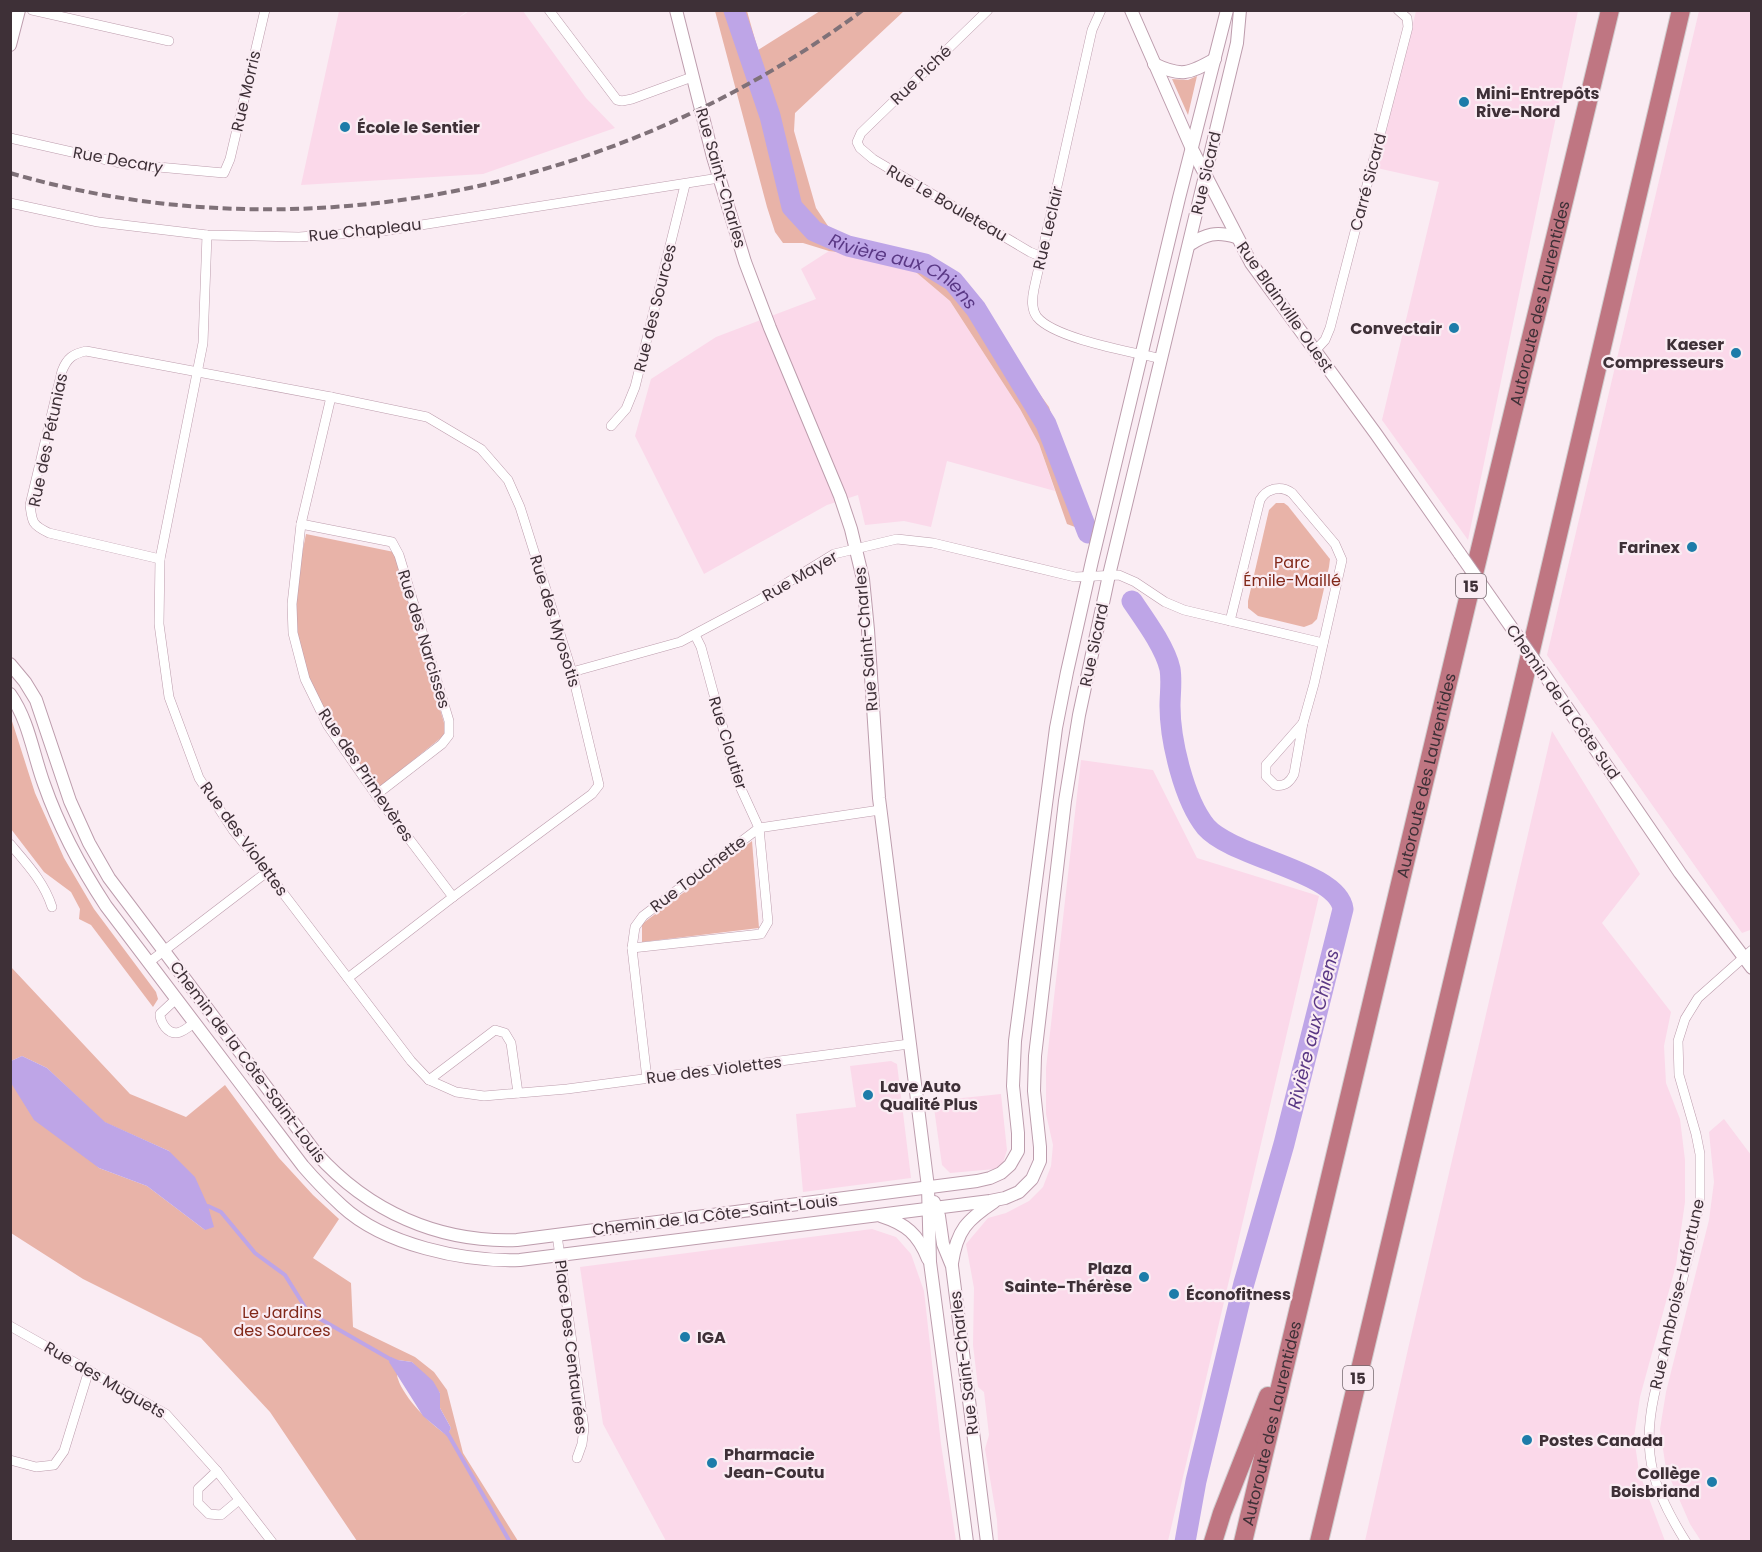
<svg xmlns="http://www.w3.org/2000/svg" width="1762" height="1552" viewBox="0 0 1762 1552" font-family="Poppins,sans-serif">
<rect width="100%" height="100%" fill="#faecf3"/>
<g fill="#fbd9ea">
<path d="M339 11H467L457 19 469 11H523L586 98 615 128 483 174 301 185Z"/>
<path d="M1416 11H1578L1468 540 1382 420 1439 182 1377 168Z"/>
<path d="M1699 11H1751V933L1750 930 1742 933 1547 655Z"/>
<path d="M829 251 893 260 911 268 950 301 1020 409 1039 444 1055 491 947 461 931 527 904 521 865 525 858 495 827 505 704 574 635 436 651 379 716 337 816 299 801 269Z"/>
<path d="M1552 731 1640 874 1602 923 1671 1012 1664 1046 1666 1083 1680 1119 1685 1160V1202L1676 1265 1640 1397 1634 1437 1639 1472 1665 1541H1365L1408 1349Z"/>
<path d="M1081 760 1153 770 1197 858 1319 896 1168 1541H998L997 1520 985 1449 989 1435 984 1392 978 1387 973 1345 974 1288 966 1244 988 1218 1006 1213 1029 1201 1043 1187 1051 1166 1053 1145 1046 1114V1068Z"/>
<path d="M891 1061 897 1064 911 1178 803 1192 796 1114 856 1107 850 1066Z"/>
<path d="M1001 1094 1007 1150 1003 1163 995 1169 950 1173 942 1165 933 1101Z"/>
<path d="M1724 1119 1751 1155V1541H1701L1690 1524 1666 1469 1660 1429 1666 1392 1709 1220 1714 1182 1709 1132Z"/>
<path d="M872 1229 896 1237 911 1254 924 1291 941 1444 956 1541H666L603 1424 580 1267Z"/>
</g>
<g fill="#e8b3a8" fill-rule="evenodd">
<path d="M715 11H747L758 50 820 11H904L795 113 794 131 816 208 830 229 851 240 910 253 947 271 969 286 984 303 1018 364 1049 407 1082 508 1083 519 1075 527 1067 524 1039 444 1020 409 950 301 911 268 893 260 829 251 803 243H783L775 232 767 207Z"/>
<path d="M1197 76 1188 115 1172 79 1188 80Z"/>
<path d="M1276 503H1284L1288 506 1330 559 1329 567 1317 619 1312 624 1304 627 1258 616 1248 608V601L1269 510Z"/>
<path d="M306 534 394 552 447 733 376 790 334 735 305 679 292 604Z"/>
<path d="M11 718 35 793 64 858 94 909 156 992 158 999 153 1007 91 925 79 919 80 909 71 892 44 872 11 829Z"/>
<path d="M752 841 759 928 642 942V924Z"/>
<path d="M11 967 130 1094 186 1117 225 1085 279 1158 313 1195 339 1219 313 1258 351 1283 353 1327 415 1357 434 1372 447 1390 463 1453 518 1541H357L270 1412 201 1338 83 1279 11 1233 10 1075 11 1083 99 1168 147 1186 205 1230 169 1151 104 1122 47 1068 22 1056 11 1061ZM398 1360 412 1362 440 1393V1408L451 1428 447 1435C431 1425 404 1398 398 1379 396 1374 398 1366 398 1360Z"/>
</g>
<g fill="#bea5e7">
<path d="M22 1056 47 1068 105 1122 169 1151 195 1177 208 1206 214 1227 205 1230 147 1186 99 1168 34 1120 11 1083V1061Z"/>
<path d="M391 1357 398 1360 412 1362 433 1381 440 1393V1408L451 1428 447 1436 423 1416 389 1362Z"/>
</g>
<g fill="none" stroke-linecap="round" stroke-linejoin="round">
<g stroke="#bea5e7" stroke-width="4">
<path d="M208 1206 221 1212 255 1253 285 1275 308 1312 390 1359"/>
<path d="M448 1434 510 1542"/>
</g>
<g stroke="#bea5e7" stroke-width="21">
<path id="s1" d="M734 10 770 116 792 207 814 231 848 246 925 264 953 281 976 309 1046 424 1088 533"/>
<path d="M1132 601C1145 620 1165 647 1170 669 1172 681 1170 694 1170 706 1170 740 1184 800 1206 827 1233 858 1338 871 1343 909L1284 1144 1244 1283 1196 1481 1185 1542"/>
</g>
<defs>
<g id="minor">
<path d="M32 10 169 41"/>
<path d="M549 10 617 100 622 101 632 99 692 77"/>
<path d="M988 10 861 133 857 142 860 148 873 159 1030 252 1042 257"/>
<path d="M1101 10 1092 30 1034 289C1032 299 1031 309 1037 317 1055 339 1133 352 1162 359"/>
<path d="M10 138 125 164 224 173 230 159 265 10"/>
<path d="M10 203 98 222 207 235 299 237 383 231 719 178"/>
<path d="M207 235 203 343 160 559 159 624 169 697 199 778 233 830 267 872 411 1061 429 1080 456 1092 484 1096 567 1089 909 1044"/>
<path d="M1314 352 1325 340 1330 328 1408 27 1407 18 1398 10"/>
<path d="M331 397 301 524 292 604 293 633 305 679 328 726 376 795 453 897"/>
<path d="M611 426 626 409 635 387 685 185"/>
<path d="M301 524 392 542 399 555 449 721V735L442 744 376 795"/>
<path d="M160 559 49 533C32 525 32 522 30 505L62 371C67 358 73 354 86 351L331 397 427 417 481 449 508 480 520 507 572 672 599 785 592 794 453 897 348 978"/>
<path d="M1230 621 1260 500C1267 488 1281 485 1292 493L1335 544 1342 560 1314 684 1303 723"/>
<path d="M572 672 680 642 759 600 834 554 897 539 933 543 1075 577 1119 575 1135 582 1165 602 1184 610 1323 643"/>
<path d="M1303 723 1294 774C1290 782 1285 787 1275 785L1266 776V765Z"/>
<path d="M10 844C27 864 44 882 52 907"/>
<path d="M632 948 761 934 768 922 759 828 737 780 701 647 695 635"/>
<path d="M148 963 267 872"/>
<path d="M176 999 160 1014C160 1019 162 1023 165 1027 175 1039 185 1030 194 1023"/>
<path d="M647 1079 632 948 635 927 643 916 759 828 880 810"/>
<path d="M429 1080 495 1030 505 1033 511 1043 518 1093"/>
<path d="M557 1235 584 1428 582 1444 577 1458"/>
<path d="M10 1326 166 1414 217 1471 272 1542"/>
<path d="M10 1460 36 1467 54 1465 64 1451 89 1370"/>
<path d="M217 1471 198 1489V1503L209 1514 221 1515 239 1500"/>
<path d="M1686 1542C1654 1491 1641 1456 1654 1396L1690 1249 1700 1201V1154L1696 1134 1679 1075 1678 1041 1685 1019 1698 998 1752 950"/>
</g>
<g id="tertiary">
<path d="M676 10 713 157 745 262 770 328 840 496 851 529 863 579 868 630 879 798 928 1187 930 1262 967 1542"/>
<path d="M1131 10 1192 149 1251 263 1376 434 1460 554"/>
<path d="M10 45 19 10"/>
<path d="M1154 64C1181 77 1189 74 1215 59"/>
<path d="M1189 245C1206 234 1216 231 1236 237"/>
<path d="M10 664 25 682 36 700 70 801 89 843 109 878 316 1153C368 1211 438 1243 517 1240L977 1181 990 1178 1001 1173 1010 1165 1018 1151V1133L1013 1086 1015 1041 1056 728 1067 672 1092 561 1179 198 1227 10"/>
<path d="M1544 674 1680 873 1752 968"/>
<path d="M10 694C29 721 33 754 44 784 59 827 81 868 106 906L303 1166C315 1180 329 1194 342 1206 384 1245 464 1262 520 1260L990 1201 1005 1198 1019 1192 1032 1179 1040 1161V1147L1034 1091 1035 1056 1065 801 1079 715 1109 575 1237 43 1240 10"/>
<path d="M934 1202 939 1216 943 1244 952 1266 987 1542"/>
<path d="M881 1216C906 1224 918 1234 928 1259"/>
<path d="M952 1263C957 1230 967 1220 994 1202"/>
</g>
<g id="motorway">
<path d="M1213 1542 1222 1513 1268 1396"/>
<path id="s2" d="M1243 1542 1466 607 1610 10"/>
<path d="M1319 1542 1516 714 1681 10"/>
</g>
</defs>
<use href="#minor" stroke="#bd9dad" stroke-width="10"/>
<use href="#tertiary" stroke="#bd9dad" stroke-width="14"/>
<use href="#motorway" stroke="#d1cdcf" stroke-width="20"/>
<use href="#minor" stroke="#fff" stroke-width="9"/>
<use href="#tertiary" stroke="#fff" stroke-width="12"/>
<use href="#motorway" stroke="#bf7682" stroke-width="18"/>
<path stroke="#7f7178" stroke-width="4" stroke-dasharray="9 4.5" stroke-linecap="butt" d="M10 173C301 258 622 190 863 10"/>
<defs>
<path id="tertiary-bridge" d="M1460 554 1544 674"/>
</defs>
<use href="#tertiary-bridge" stroke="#bd9dad" stroke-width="14" stroke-linecap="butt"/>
<use href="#tertiary-bridge" stroke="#fff" stroke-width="12"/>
</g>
<g fill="#1d7ca9" stroke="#faecf3" stroke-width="2">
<circle cx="1464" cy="102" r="6"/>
<circle cx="345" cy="127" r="6"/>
<circle cx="1454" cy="328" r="6"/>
<circle cx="1736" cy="353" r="6"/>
<circle cx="1692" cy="547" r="6"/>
<circle cx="868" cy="1095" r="6"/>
<circle cx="1144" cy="1277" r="6"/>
<circle cx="1174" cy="1294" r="6"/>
<circle cx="685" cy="1337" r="6"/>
<circle cx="1527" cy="1440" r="6"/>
<circle cx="712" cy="1463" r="6"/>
<circle cx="1712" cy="1482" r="6"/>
</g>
<g text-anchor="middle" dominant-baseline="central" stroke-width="4.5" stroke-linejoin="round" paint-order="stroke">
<g fill="#faecf3" stroke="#76686f" stroke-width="1.5">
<rect x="1456" y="574" width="30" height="24" rx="4.5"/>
<rect x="1343" y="1366" width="30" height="24" rx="4.5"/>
</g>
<g font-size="15" font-weight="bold" fill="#3e3037">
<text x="1471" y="586">15</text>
<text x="1358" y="1378">15</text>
</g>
<g font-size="16" fill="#3e3037" stroke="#faecf3">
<text transform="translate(921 75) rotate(-44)">Rue Piché</text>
<text transform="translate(246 91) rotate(-77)">Rue Morris</text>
<text transform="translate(118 160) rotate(10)">Rue Decary</text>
<text transform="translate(1206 173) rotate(-77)">Rue Sicard</text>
<text transform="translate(721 178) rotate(74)">Rue Saint-Charles</text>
<text transform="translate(1368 182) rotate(-75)">Carré Sicard</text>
<text transform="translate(947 203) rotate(30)">Rue Le Bouleteau</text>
<text transform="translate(1048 228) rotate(-77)">Rue Leclair</text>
<text transform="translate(365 230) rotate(-6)">Rue Chapleau</text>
<text stroke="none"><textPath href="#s2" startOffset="1274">Autoroute des Laurentides</textPath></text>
<text transform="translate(1285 307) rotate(55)">Rue Blainville Ouest</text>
<text transform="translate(655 308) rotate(-76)">Rue des Sources</text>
<text transform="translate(48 440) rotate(-78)">Rue des Pétunias</text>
<text transform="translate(800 576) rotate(-30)">Rue Mayer</text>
<text transform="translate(555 621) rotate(73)">Rue des Myosotis</text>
<text transform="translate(424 639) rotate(73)">Rue des Narcisses</text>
<text transform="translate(866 639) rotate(-95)">Rue Saint-Charles</text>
<text transform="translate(1094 645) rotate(-78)">Rue Sicard</text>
<text transform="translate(1563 702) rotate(55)">Chemin de la Côte Sud</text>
<text transform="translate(728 743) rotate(73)">Rue Cloutier</text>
<text transform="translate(366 775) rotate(56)">Rue des Primevères</text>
<text stroke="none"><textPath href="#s2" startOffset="788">Autoroute des Laurentides</textPath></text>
<text transform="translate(244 839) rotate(54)">Rue des Violettes</text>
<text transform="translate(698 874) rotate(-37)">Rue Touchette</text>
<text transform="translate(248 1062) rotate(53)">Chemin de la Côte-Saint-Louis</text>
<text transform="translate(714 1070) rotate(-7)">Rue des Violettes</text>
<text transform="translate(715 1215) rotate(-7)">Chemin de la Côte-Saint-Louis</text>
<text transform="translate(1677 1294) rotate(-77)">Rue Ambroise-Lafortune</text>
<text transform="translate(571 1347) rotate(83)">Place Des Centaurées</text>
<text transform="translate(964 1363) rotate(-97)">Rue Saint-Charles</text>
<text transform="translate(105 1380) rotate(30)">Rue des Muguets</text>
<text stroke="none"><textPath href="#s2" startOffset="122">Autoroute des Laurentides</textPath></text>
</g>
<g font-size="16" font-weight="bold" fill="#3e3037" stroke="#faecf3" text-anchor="start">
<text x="1476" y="93">Mini-Entrepôts<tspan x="1476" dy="18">Rive-Nord</tspan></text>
<text x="357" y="127">École le Sentier</text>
<text x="1442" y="328" text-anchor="end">Convectair</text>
<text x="1724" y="344" text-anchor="end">Kaeser<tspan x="1724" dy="18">Compresseurs</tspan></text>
<text x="1680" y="547" text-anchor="end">Farinex</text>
<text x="880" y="1086">Lave Auto<tspan x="880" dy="18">Qualité Plus</tspan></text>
<text x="1132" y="1268" text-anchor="end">Plaza<tspan x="1132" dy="18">Sainte-Thérèse</tspan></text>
<text x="1186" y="1294">Éconofitness</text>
<text x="697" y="1337">IGA</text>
<text x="1539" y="1440">Postes Canada</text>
<text x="724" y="1454">Pharmacie<tspan x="724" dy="18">Jean-Coutu</tspan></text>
<text x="1700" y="1473" text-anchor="end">Collège<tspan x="1700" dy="18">Boisbriand</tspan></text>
</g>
<g font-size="16" fill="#812819" stroke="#faecf3">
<text x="1292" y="562">Parc<tspan x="1292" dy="18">Émile-Maillé</tspan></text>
<text x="282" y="1312">Le Jardins<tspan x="282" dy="18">des Sources</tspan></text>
</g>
<g font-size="18" font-style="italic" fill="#5a3885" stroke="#faecf3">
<text stroke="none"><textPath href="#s1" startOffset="338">Rivière aux Chiens</textPath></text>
<text transform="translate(1313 1029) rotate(-76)">Rivière aux Chiens</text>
</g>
</g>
<rect width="1762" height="1552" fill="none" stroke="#3e3037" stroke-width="24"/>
</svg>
